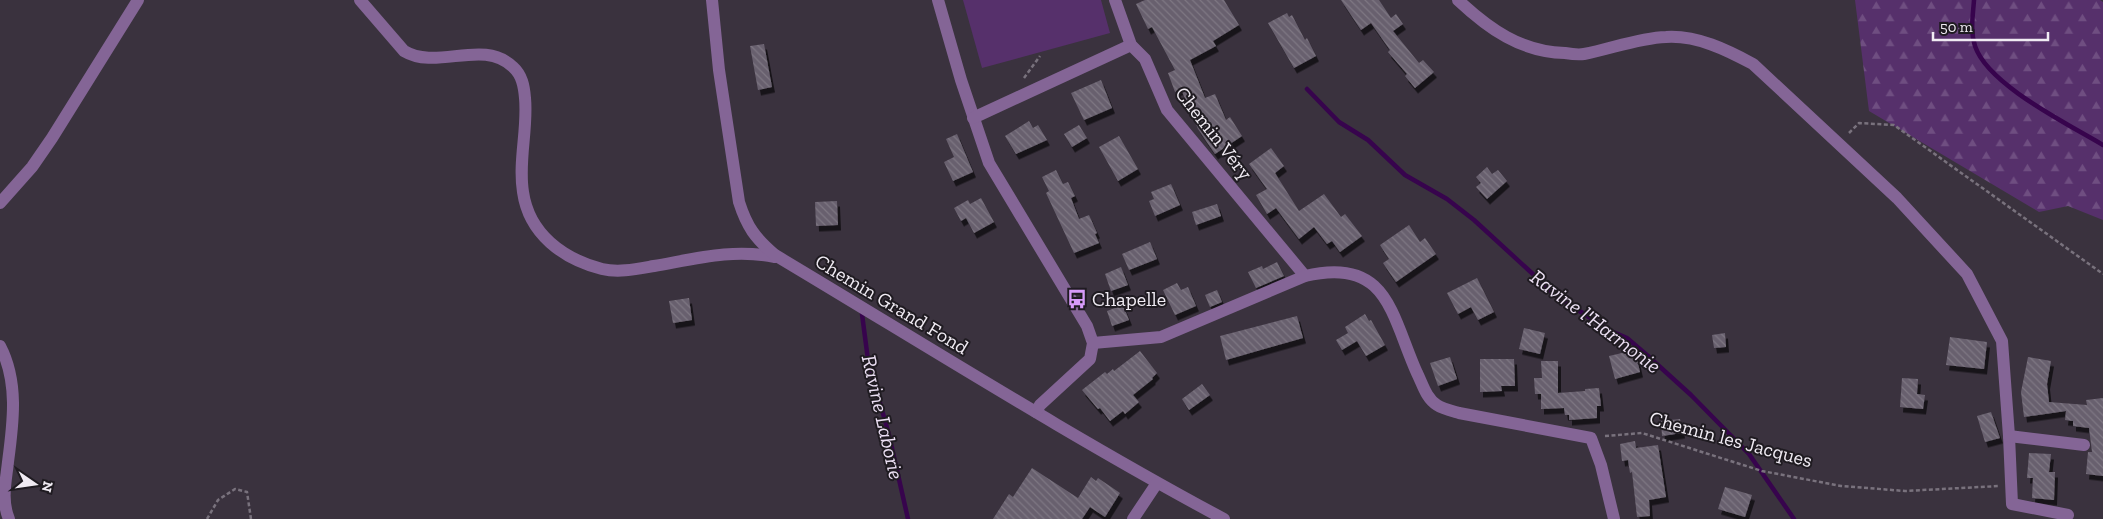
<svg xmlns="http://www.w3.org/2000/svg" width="2103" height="519" viewBox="0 0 2103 519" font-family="'Zilla Slab',serif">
<defs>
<pattern id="forest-firs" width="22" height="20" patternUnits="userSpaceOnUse" patternTransform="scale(1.25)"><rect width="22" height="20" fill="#56306b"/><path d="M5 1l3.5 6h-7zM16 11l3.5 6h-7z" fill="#6f4e81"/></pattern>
<pattern id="building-back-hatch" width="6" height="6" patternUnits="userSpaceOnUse" patternTransform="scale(1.25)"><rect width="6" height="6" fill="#68606e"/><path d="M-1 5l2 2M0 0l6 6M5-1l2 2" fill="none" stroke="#7e7783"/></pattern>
<filter id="shadow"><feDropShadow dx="3" dy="5.5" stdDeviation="0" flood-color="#0009"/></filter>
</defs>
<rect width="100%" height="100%" fill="#3a323e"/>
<path fill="#56306b" d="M963 0H1101L1110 33 982 68Z"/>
<path fill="url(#forest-firs)" d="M1855 0H2100L2103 2V220L2068 206 2039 212 1869 111Z"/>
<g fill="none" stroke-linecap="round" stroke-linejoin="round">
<g stroke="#37044d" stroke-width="4.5">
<path d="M1974 0C1973 15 1970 31 1975 46 1988 85 2068 124 2103 145"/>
<path d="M1307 89 1339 122 1368 140 1405 175 1447 199 1474 220 1559 298 1611 331 1627 338 1648 356 1691 395 1749 454 1794 519"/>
<path d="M862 314 868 360 889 435 908 519"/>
</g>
</g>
<g fill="url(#building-back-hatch)" filter="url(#shadow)">
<path d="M1145 0H1224L1239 25 1213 41 1216 46 1190 60 1205 98 1215 94 1226 120 1230 117 1242 136 1215 154 1198 129 1181 89 1175 92 1168 73 1175 70 1152 27 1148 29 1136 4Z"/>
<path d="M1341 0H1379L1391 18 1396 14 1403 24 1393 31 1419 63 1423 60 1434 72 1415 88 1405 76 1407 74 1388 52 1390 50 1371 23 1361 30Z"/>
<path d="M1287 13 1289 17 1292 15 1305 40 1307 38 1316 56 1294 68 1268 23Z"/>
<path d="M764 44 772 87 758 90 750 46Z"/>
<path d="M1101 80 1112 108 1084 120 1071 93Z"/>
<path d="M1029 121 1033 128 1038 125 1047 140 1016 154 1005 136Z"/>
<path d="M1079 125 1087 138 1072 147 1064 134Z"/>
<path d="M957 134 973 172 953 181 944 162 954 157 946 139Z"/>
<path d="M1119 136 1138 169 1118 181 1099 147Z"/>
<path d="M1271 148 1284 166 1275 173 1299 211 1324 194 1341 217 1345 214 1362 236 1340 252 1332 241 1327 244 1314 227 1299 239 1276 208 1267 214 1256 195 1267 189 1249 164Z"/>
<path d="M1487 167 1492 174 1498 170 1507 181 1487 199 1476 187 1481 183 1476 177Z"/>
<path d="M1056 170 1063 184 1068 182 1075 196 1071 198 1079 219 1089 215 1097 233 1095 234 1099 243 1074 253 1046 193 1049 191 1042 177Z"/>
<path d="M1171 184 1180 205 1155 216 1149 201 1154 199 1151 192Z"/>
<path d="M981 198 994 222 974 233 966 218 961 221 954 208 968 200 970 204Z"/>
<path d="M837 201 838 225 816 226 815 202Z"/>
<path d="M1217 204 1221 216 1196 225 1192 212Z"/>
<path d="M1409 225 1420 242 1425 238 1436 254 1396 282 1383 263 1389 259 1380 245Z"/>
<path d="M1150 242 1157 259 1129 270 1122 254Z"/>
<path d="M1277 262 1284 276 1256 288 1248 272 1262 266 1263 269Z"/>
<path d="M1121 267 1128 285 1111 291 1105 274Z"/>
<path d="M1477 278 1494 312 1478 320 1471 307 1458 314 1447 293Z"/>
<path d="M1177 283 1181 290 1188 287 1196 306 1175 315 1163 290Z"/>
<path d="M1217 290 1222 302 1210 307 1205 295Z"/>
<path d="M689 298 692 320 673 323 669 301Z"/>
<path d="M1123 305 1129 320 1112 326 1107 311Z"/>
<path d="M1365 314 1369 321 1371 320 1385 345 1366 356 1357 341 1342 350 1336 340 1348 333 1345 327Z"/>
<path d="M1297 316 1303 338 1226 360 1220 336Z"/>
<path d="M1524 328 1545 333 1540 354 1519 349Z"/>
<path d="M1725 333 1726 347 1714 348 1712 335Z"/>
<path d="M1950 337 1987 342 1984 369 1946 365Z"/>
<path d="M1635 350 1640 372 1615 379 1609 356Z"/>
<path d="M1140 351 1157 373 1152 378 1153 379 1133 395 1139 402 1125 414 1123 411 1110 421 1100 408 1098 409 1082 390 1105 372 1107 374 1113 369 1114 371Z"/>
<path d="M1450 357 1457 379 1438 386 1430 363Z"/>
<path d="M2028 357 2051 361 2047 384 2049 402 2087 405 2086 400 2103 398V476L2086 474 2088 452H2092L2089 428 2073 426V421L2065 420 2066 411 2024 417 2021 392Z"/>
<path d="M1480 359H1514L1515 386H1501L1502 391 1480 392Z"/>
<path d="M1541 361H1558V393L1585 391V389L1599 388 1601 406H1597V418L1569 420V415H1565L1564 408 1541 409V394H1535L1534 378H1542Z"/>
<path d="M1902 378 1918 379 1917 394 1925 395 1923 409 1900 407Z"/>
<path d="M1202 384 1210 395 1189 410 1182 399Z"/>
<path d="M1991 412 2000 438 1985 442 1977 416Z"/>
<path d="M1680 419 1682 433 1662 436 1661 421Z"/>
<path d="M1635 441 1636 448 1658 445 1666 497 1649 500 1650 516 1637 517 1632 472 1630 473 1628 460 1622 461 1620 444Z"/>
<path d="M2029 453 2051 454 2049 472H2055L2054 500 2032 498 2033 478H2027Z"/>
<path d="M1032 468 1078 498 1091 477 1096 481 1098 478 1120 493 1105 517 1090 507 1082 519H993L1009 494 1013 497Z"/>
<path d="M1725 487 1752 495 1745 517 1718 509Z"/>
</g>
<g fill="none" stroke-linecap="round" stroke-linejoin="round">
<g stroke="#79727d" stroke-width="2.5" stroke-dasharray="4 2.5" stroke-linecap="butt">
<path d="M1024 78 1040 56"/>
<path d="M1849 133 1859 123 1894 125 2103 274"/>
<path d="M1605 436 1642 433 1762 471 1841 486 1905 491 1999 486"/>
<path d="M207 519 218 500 235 489 247 492 251 519"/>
</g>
<g stroke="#846596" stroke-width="12">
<path d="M360 0 404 51C437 71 483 38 513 67 522 75 524 86 525 98 528 129 518 161 523 192 529 234 563 259 602 269 619 273 637 269 654 266 694 259 734 248 774 257L775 255"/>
<path d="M712 0 719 70 739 202C747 227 755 238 775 255 924 344 1071 437 1224 519"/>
<path d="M938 0 961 80 989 163 1087 326 1093 343 1090 359 1040 405 1036 412"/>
<path d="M1115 0 1131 45 1145 59 1167 110 1305 276"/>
<path d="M1458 0C1489 29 1521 52 1565 53 1571 54 1578 55 1584 54 1611 49 1638 38 1666 37 1697 35 1727 50 1753 64L1897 198 1967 274 2002 341 2009 436 2012 504 2068 515"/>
<path d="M973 118 1131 45"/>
<path d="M0 203 32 167 52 138 138 0"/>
<path d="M1093 343 1161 337 1305 276C1388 256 1391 315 1417 373 1423 385 1426 398 1437 405 1443 409 1452 411 1459 413L1591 438 1601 465 1614 519"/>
<path d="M0 346C19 382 13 424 8 462 6 481 1 500 9 519"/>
<path d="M2009 436 2084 445"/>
<path d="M1133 519 1157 483"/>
</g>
</g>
<defs>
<symbol id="bus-bare" viewBox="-9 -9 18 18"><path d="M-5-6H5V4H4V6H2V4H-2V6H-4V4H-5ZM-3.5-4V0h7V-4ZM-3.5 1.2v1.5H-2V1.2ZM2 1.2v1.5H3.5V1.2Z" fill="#d79bf9" stroke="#1f1b21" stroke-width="2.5" paint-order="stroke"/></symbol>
</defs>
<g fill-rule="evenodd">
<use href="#bus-bare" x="1063" y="285" width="28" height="28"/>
</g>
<g text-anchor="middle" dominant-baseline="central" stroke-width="4" stroke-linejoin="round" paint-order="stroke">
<g font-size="20" fill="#f0ebf3" stroke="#1f1b21">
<text transform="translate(1214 133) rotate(52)">Chemin Véry</text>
<text transform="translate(892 304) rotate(31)">Chemin Grand Fond</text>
<text transform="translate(1731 439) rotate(15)">Chemin les Jacques</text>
</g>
<g font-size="20" fill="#f0ebf3" stroke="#1f1b21" text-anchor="start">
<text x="1092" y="299">Chapelle</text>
</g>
<g font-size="21" font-style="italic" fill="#ebdff3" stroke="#1f1b21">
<text transform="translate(1596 321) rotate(37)">Ravine l'Harmonie</text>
<text transform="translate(883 417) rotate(77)">Ravine Laborie</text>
</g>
</g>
<g transform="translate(35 484) rotate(103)" stroke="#1f1b21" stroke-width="4" paint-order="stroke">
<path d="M0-4L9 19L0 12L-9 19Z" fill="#f0ebf3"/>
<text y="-8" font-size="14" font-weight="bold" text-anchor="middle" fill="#f0ebf3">N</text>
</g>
<path d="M1933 32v8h115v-8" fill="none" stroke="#f0ebf3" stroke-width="2.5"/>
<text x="1940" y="32" font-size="15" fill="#f0ebf3" stroke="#1f1b21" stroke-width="4" paint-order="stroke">50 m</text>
</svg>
